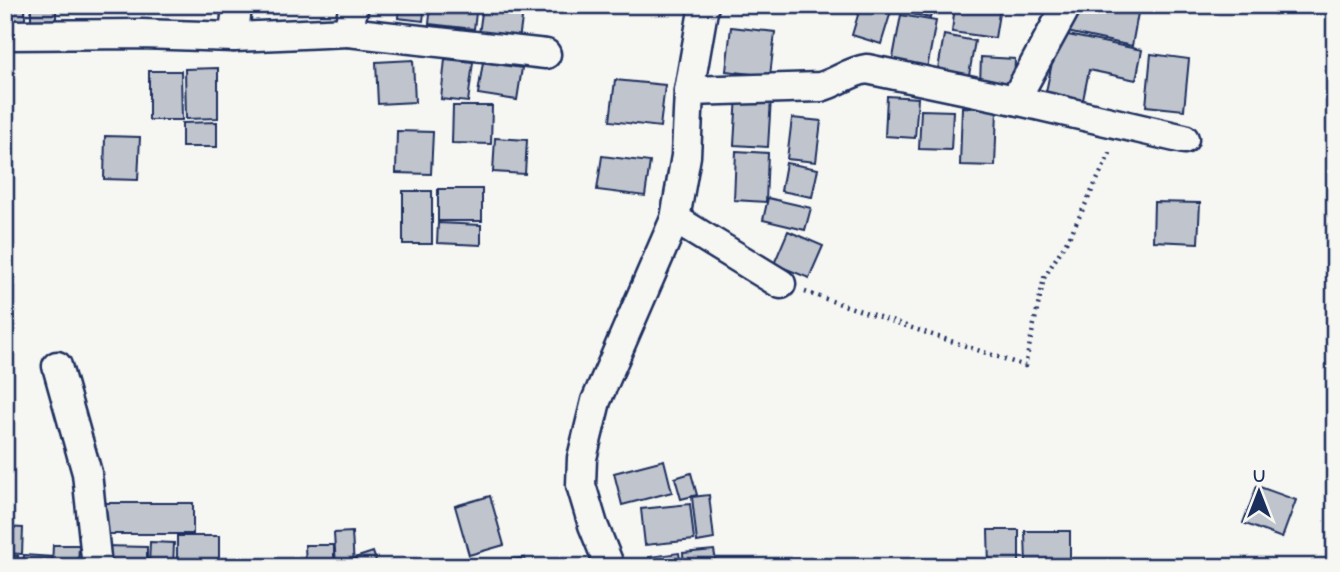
<svg xmlns="http://www.w3.org/2000/svg" width="1340" height="572" viewBox="0 0 1340 572" font-family="'Comic Neue',sans-serif">
<rect width="100%" height="100%" fill="#f6f6f2"/>
<filter id="ink" filterUnits="userSpaceOnUse"><feTurbulence type="fractalNoise" baseFrequency=".0143" numOctaves="2"/><feDisplacementMap in="SourceGraphic" scale="14" xChannelSelector="R" yChannelSelector="G"/><feConvolveMatrix kernelMatrix="1 2 1 2 8 2 1 2 1" color-interpolation-filters="sRGB"/></filter>
<g filter="url(#ink)">
<g fill="#c0c4cd" stroke="#1b2f5e" stroke-width="2">
<rect x="5" y="5" width="20" height="16"/>
<path d="M31 5H56V21L31 20Z"/>
<path d="M399 5H425L423 21 398 18Z"/>
<path d="M431 5H477L474 29 429 24Z"/>
<path d="M483 5H524L519 40 479 34Z"/>
<path d="M861 5H893L881 44 852 35Z"/>
<path d="M896 5H934L930 18 895 10Z"/>
<path d="M955 5 1000 7 995 38 952 32Z"/>
<path d="M1072 5H1098L1138 13 1132 46 1067 32Z"/>
<path d="M1246 5H1278L1275 14Z"/>
<path d="M901 15 936 21 927 69 892 63Z"/>
<path d="M731 27 775 32 770 76 726 71Z"/>
<path d="M1058 33 1142 50 1136 80 1089 70 1083 100 1046 92Z"/>
<path d="M944 35 975 41 969 75 938 69Z"/>
<path d="M1151 54 1189 59 1184 110 1146 106Z"/>
<path d="M981 57 1015 59 1014 86 980 84Z"/>
<path d="M445 59 473 62 468 102 441 99Z"/>
<path d="M413 60 415 102 378 104 376 62Z"/>
<path d="M483 62 522 68 517 100 478 94Z"/>
<path d="M218 68V118L186 119 185 69Z"/>
<path d="M149 71H181L182 120H149Z"/>
<path d="M615 80 665 85 660 127 610 121Z"/>
<path d="M737 95 771 98 768 147 734 145Z"/>
<path d="M887 96 918 98 915 138 885 136Z"/>
<path d="M453 106H492L491 144 452 143Z"/>
<path d="M962 107 997 109 995 166 960 165Z"/>
<path d="M921 110 953 111 951 150 919 149Z"/>
<path d="M792 118 821 121 816 162 787 159Z"/>
<path d="M217 122V147H182V123Z"/>
<path d="M397 131 433 132 431 174 396 173Z"/>
<path d="M105 136 140 137 138 180 104 179Z"/>
<path d="M495 138 527 140 525 174 493 172Z"/>
<path d="M736 151 768 153 766 202 734 200Z"/>
<path d="M602 156 650 162 645 196 597 190Z"/>
<path d="M786 163 818 169 812 197 781 191Z"/>
<rect x="438" y="189" width="44" height="32"/>
<rect x="403" y="191" width="29" height="53"/>
<path d="M768 198 811 208 805 230 763 220Z"/>
<path d="M1154 202 1200 203 1198 243 1153 241Z"/>
<path d="M438 223 481 225V245L437 243Z"/>
<path d="M788 231 823 246 809 278 774 264Z"/>
<path d="M664 460 672 492 622 505 614 473Z"/>
<path d="M691 473 697 495 681 499 675 478Z"/>
<path d="M1257 486 1296 500 1282 538 1243 523Z"/>
<path d="M709 495 714 539 697 542 692 497Z"/>
<path d="M490 496 504 545 469 555 455 506Z"/>
<path d="M103 503H193V534H102Z"/>
<path d="M690 504 694 540 645 545 641 509Z"/>
<path d="M5 527 23 528 22 554 5 553Z"/>
<path d="M988 530H1019V567H989Z"/>
<path d="M1025 531H1070V567H1026Z"/>
<path d="M352 532 354 567H336L334 533Z"/>
<rect x="177" y="536" width="42" height="31"/>
<path d="M150 542 174 543 173 567H149Z"/>
<path d="M53 545H79L78 567H52Z"/>
<path d="M305 545H334V567H306Z"/>
<path d="M104 546 147 547V567H104Z"/>
<path d="M714 550 717 567H684L683 553Z"/>
<path d="M373 552 378 567H358L355 558Z"/>
<path d="M679 553 681 567H650L649 557Z"/>
<path d="M5 555 18 556 17 567H5Z"/>
<path d="M24 555 52 557 51 567H23Z"/>
<path d="M525 558 526 567H480V564Z"/>
<rect x="223" y="565" width="30" height="2"/>
</g>
<g fill="none" stroke-linecap="round" stroke-linejoin="round">
<defs>
<g id="minor">
<path d="M348 32 546 54"/>
<path d="M5 35 141 34 234 37 348 32 354 5"/>
<path d="M234 37 237 5"/>
<path d="M689 91 820 87C837 83 850 71 867 69L1015 100 1184 139"/>
<path d="M1015 100 1067 5"/>
<path d="M675 219 781 284"/>
<path d="M57 366 87 473 97 567"/>
<path d="M610 567 593 525 581 485 582 458 596 401 675 219 686 156 689 91 704 5"/>
</g>
</defs>
<use href="#minor" stroke="#1b2f5e" stroke-width="33"/>
<path stroke="#1b2f5e" stroke-width="4.5" stroke-dasharray="2 5" stroke-linecap="butt" d="M805 292 1025 366 1044 278 1071 234 1112 149"/>
<use href="#minor" stroke="#f6f6f2" stroke-width="28"/>
</g>
</g>
<rect width="1340" height="572" fill="none" stroke="#f6f6f2" stroke-width="28"/>
<rect x="14" y="14" width="1312" height="544" fill="none" stroke="#1b2f5e" stroke-width="2.5" filter="url(#ink)"/>
<g transform="translate(1259 492)" stroke="#f6f6f2" stroke-width="5" paint-order="stroke">
<path d="M0-5L12 26L0 18L-12 26Z" fill="#1b2f5e"/>
<text y="-10" font-size="19" font-weight="bold" text-anchor="middle" fill="#1b2f5e">U</text>
</g>
</svg>
